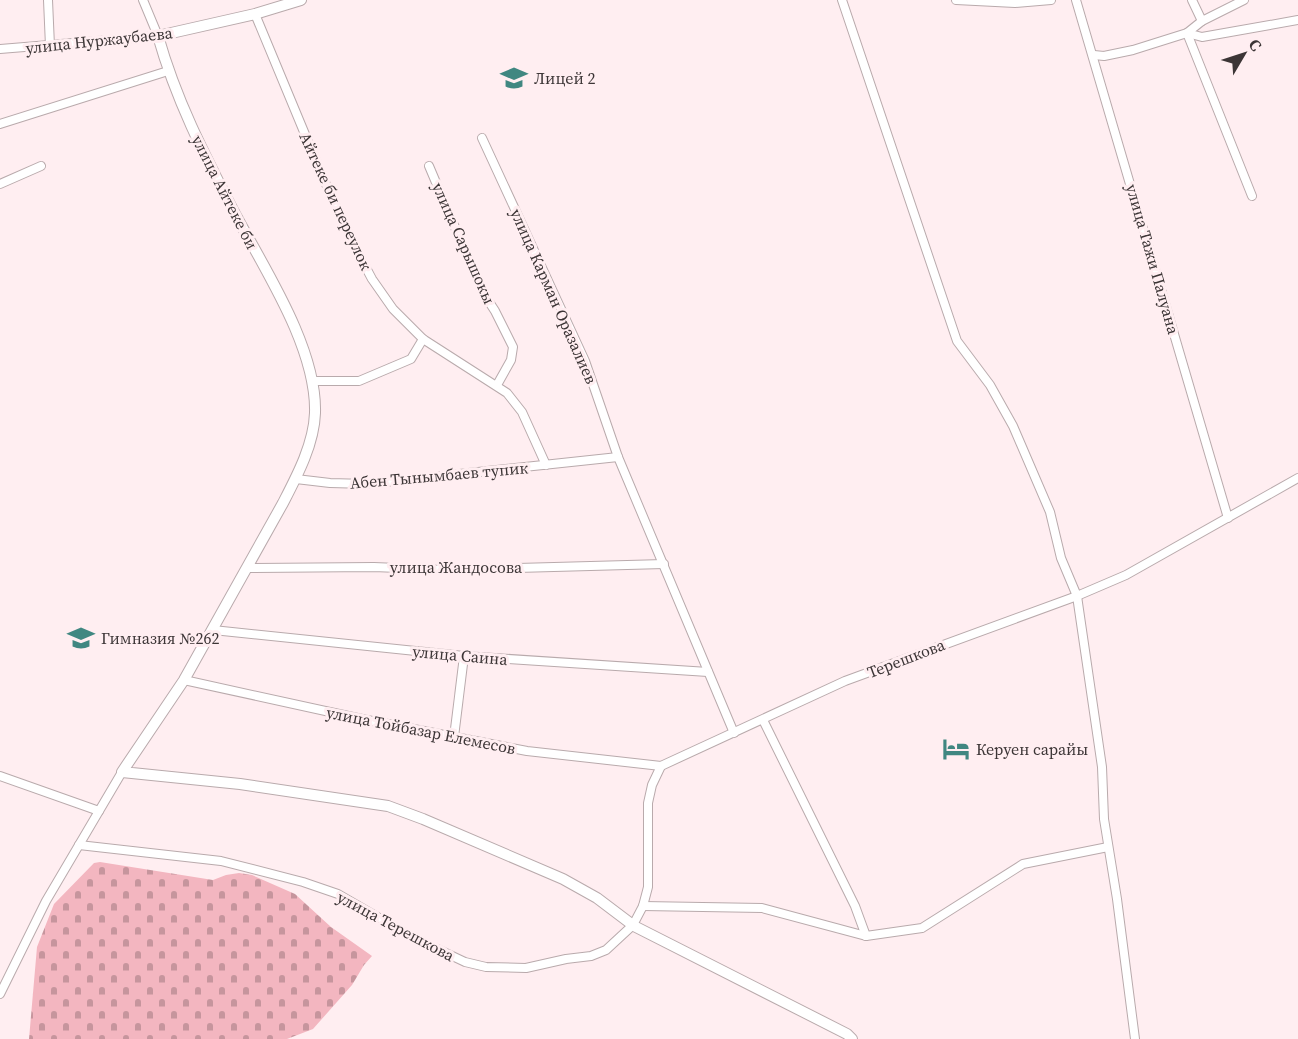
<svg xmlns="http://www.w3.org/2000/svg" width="1298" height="1039" viewBox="0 0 1298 1039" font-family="'Source Serif 4',serif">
<defs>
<pattern id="cemetery-stones" width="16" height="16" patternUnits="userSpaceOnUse" patternTransform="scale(1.5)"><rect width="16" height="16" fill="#f3b6c0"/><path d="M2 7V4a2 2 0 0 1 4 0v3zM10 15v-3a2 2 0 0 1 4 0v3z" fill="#c6959d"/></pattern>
</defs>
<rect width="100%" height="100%" fill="#ffeef1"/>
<path fill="url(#cemetery-stones)" d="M100 862 213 880 226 875 239 873 252 875 295 894 331 927 372 956 364 965 352 985 313 1029 287 1039H29L37 947 54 904 94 863Z"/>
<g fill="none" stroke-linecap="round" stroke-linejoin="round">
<defs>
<g id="street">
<path d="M48 0 50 46"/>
<path d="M842 0 957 341 990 385 1013 426 1050 512 1061 558 1077 596 1102 767 1104 819 1117 899 1135 1039"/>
<path d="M956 0 1015 3 1051 0"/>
<path d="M1076 0 1228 518"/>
<path d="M1192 0 1202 21 1187 33 1252 196"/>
<path d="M255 14 324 180 355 247 372 279 393 309 423 339 507 393 522 412 546 465"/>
<path d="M1202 21 1244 0"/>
<path d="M0 49 158 36 143 0"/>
<path d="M1094 55 1104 56 1133 50 1187 33 1202 37 1298 20"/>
<path d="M0 124 168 71"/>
<path d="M482 138 585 361 618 457 734 733"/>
<path d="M429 166 482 291 495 311 513 347 511 360 497 385"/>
<path d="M0 184 41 166"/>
<path d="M312 381H359L411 359 423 339"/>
<path d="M296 479 330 483 367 484 618 457"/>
<path d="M248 568 374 567 445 570 664 564"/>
<path d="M213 630 464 656 708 672"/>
<path d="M184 680 362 719 527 751 661 766"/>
<path d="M763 720 855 906 866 936"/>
<path d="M454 737 464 656"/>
<path d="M0 776 99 811"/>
<path d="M79 845 221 861 303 882 338 894 412 937 465 962 486 967 526 968 566 959 591 956 606 950 633 925 643 906 648 887V803L652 785 661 766 845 681 1077 596 1126 575 1298 478"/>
<path d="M643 906 762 908 866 936 922 928 1023 864 1108 847"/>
<path d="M0 994 46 901 122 772"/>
</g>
<path id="secondary" d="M301 0 255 14 158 36C176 100 204 154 234 212 264 268 317 348 315 413 314 444 297 476 283 503L184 680 122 772 240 784 388 806 423 819 563 879 597 898 634 926 847 1034 852 1039"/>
</defs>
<use href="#street" stroke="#b9aaac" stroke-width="10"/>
<use href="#secondary" stroke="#b9aaac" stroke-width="12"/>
<use href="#street" stroke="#fff" stroke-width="8"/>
<use href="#secondary" stroke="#fff" stroke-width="10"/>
</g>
<defs>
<symbol id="school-bare" viewBox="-9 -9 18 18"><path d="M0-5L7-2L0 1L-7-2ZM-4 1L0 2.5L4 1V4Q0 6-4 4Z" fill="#408781" stroke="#ffeef1" stroke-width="2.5" paint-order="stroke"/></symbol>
<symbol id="hotel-bare" viewBox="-9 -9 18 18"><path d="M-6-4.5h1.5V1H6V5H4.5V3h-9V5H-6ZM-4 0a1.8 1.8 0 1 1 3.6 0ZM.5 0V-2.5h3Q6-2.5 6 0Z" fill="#408781" stroke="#ffeef1" stroke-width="2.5" paint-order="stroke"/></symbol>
</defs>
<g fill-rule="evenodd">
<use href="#school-bare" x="495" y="59" width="38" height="38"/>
<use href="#school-bare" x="62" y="619" width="38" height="38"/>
<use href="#hotel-bare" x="937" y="730" width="38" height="38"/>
</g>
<g text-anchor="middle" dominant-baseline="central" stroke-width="6" stroke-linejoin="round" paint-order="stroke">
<g font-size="16" fill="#3c3536" stroke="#ffeef1">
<text transform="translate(99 40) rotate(-6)">улица Нуржаубаева</text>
<text transform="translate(225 192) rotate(63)">улица Айтеке би</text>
<text transform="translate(336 201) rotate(65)">Айтеке би переулок</text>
<text transform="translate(464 243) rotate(66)">улица Сарышокы</text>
<text transform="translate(1153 259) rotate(74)">улица Тажи Палуана</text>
<text transform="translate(554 296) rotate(66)">улица Карман Оразалиев</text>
<text transform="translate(439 475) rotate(-5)">Абен Тынымбаев тупик</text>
<text x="456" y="567">улица Жандосова</text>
<text transform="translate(460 655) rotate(5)">улица Саина</text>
<text transform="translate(906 658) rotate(-21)">Терешкова</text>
<text transform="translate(421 730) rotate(11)">улица Тойбазар Елемесов</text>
<text transform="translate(396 926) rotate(28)">улица Терешкова</text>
</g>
<g font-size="16" fill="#3c3536" stroke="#ffeef1" text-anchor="start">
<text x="534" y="78">Лицей 2</text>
<text x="101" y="638">Гимназия №262</text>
<text x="976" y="749">Керуен сарайы</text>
</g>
</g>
<g transform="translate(1244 54) rotate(51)" stroke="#ffeef1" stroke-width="4.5" paint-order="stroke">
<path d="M0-4.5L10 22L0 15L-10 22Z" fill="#3c3536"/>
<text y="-9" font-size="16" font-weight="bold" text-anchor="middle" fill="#3c3536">С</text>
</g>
</svg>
